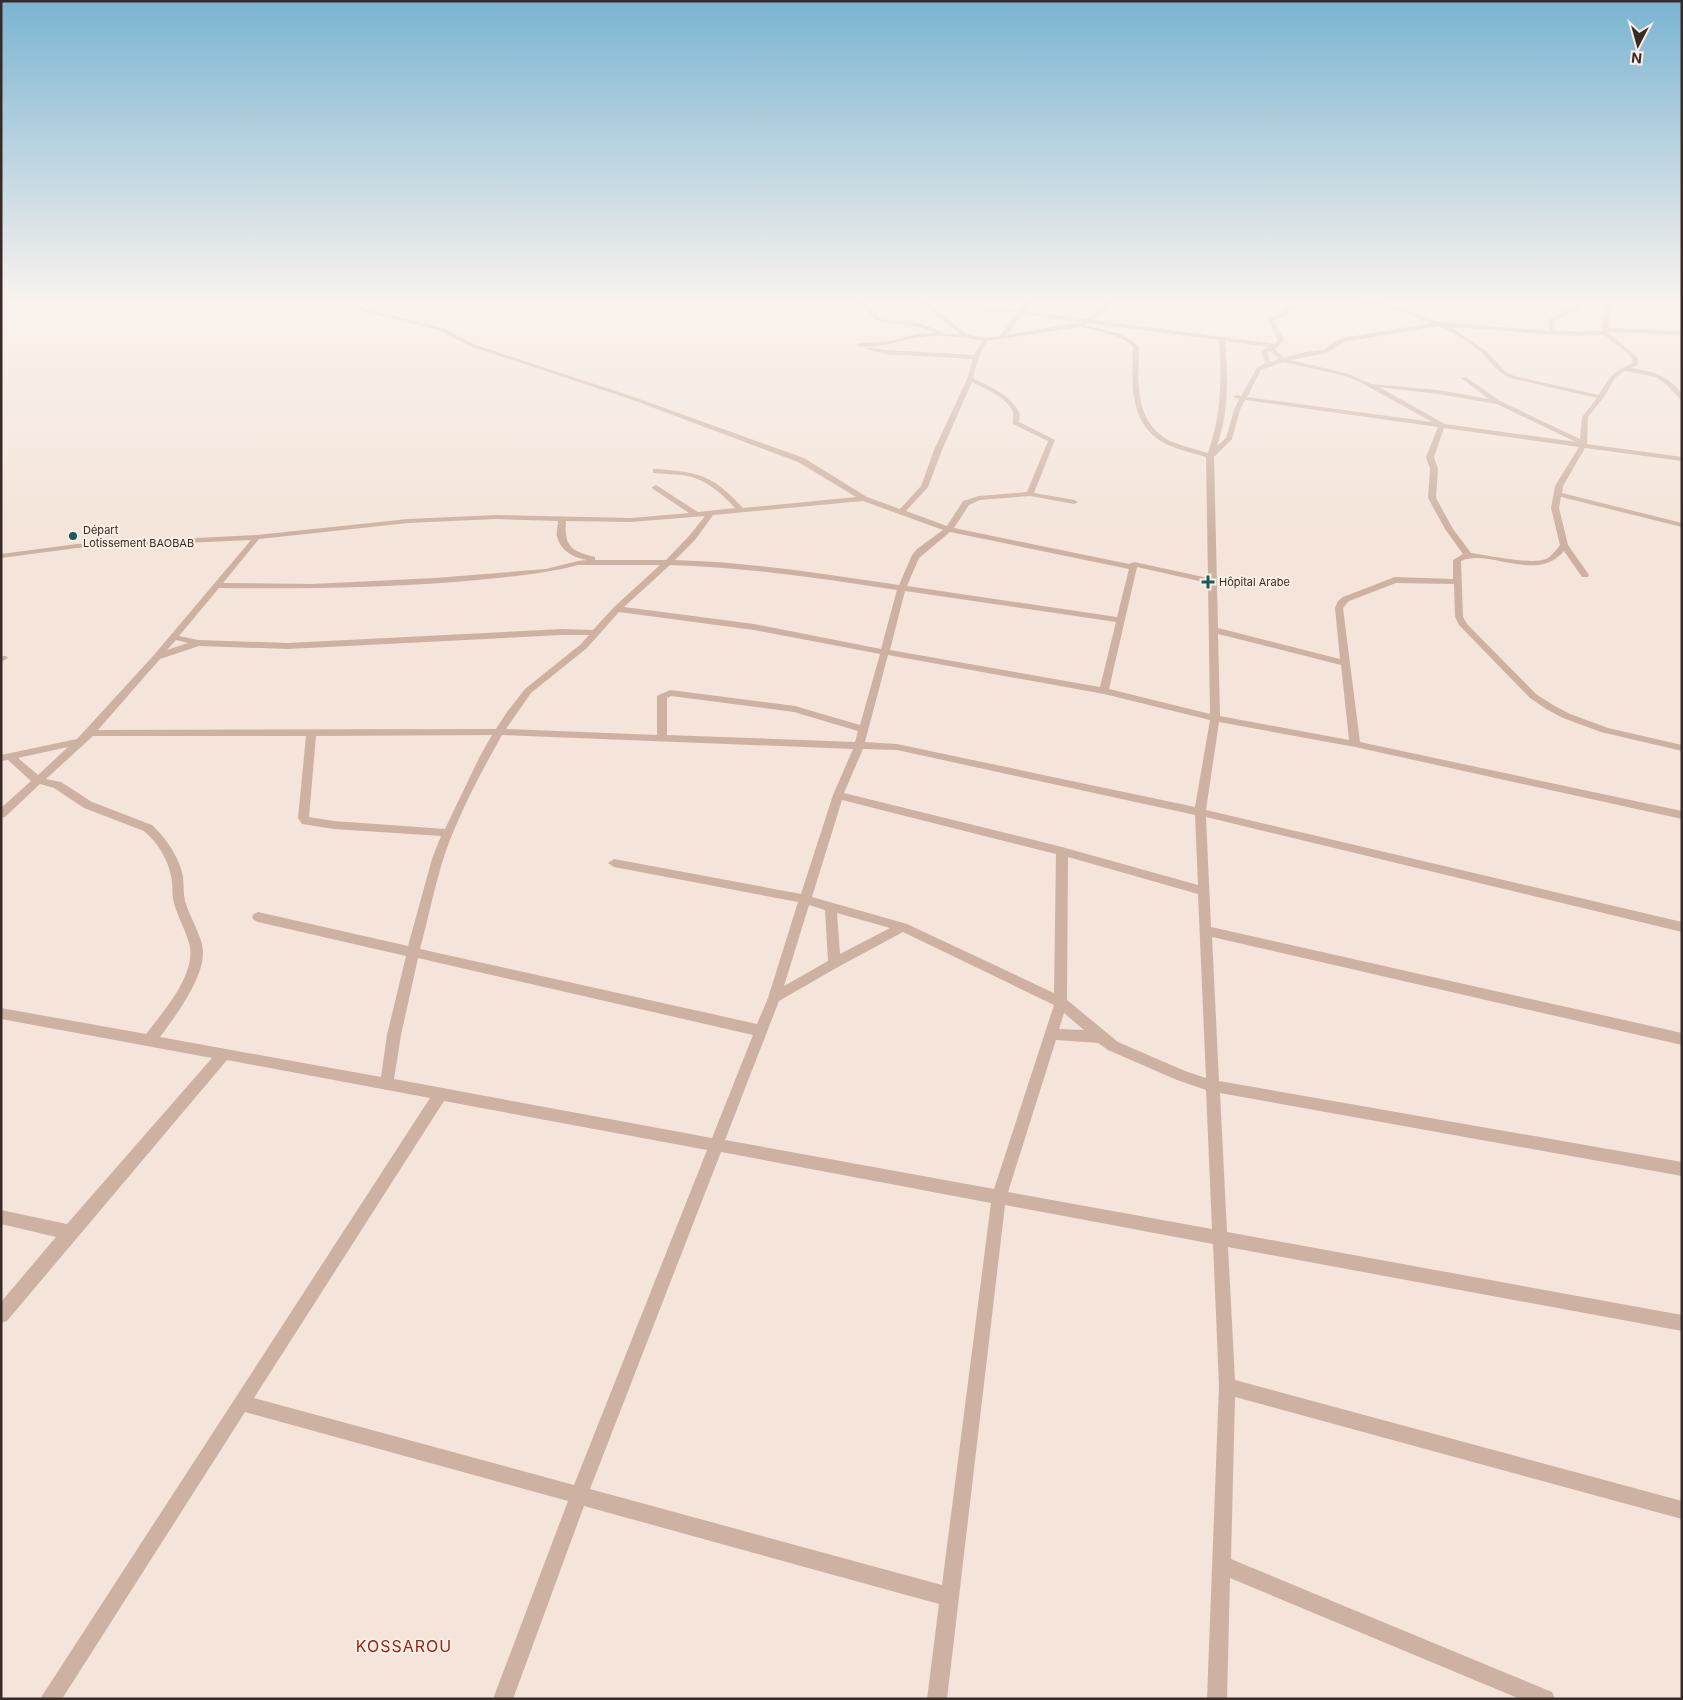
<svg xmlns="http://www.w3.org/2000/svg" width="1683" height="1700" viewBox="0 0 1683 1700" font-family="Inter,sans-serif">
<rect width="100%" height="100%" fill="#f4e4d9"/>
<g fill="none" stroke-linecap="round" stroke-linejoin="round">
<g fill="#cdb2a3" fill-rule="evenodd">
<path d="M854 299H860L881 319 920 323 942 332 943 334H960L922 303 914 299H922L967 334 985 338 1000 336 1017 313 987 312 985 309 1019 310 1021 304 1034 299H1043L1025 306 1024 311 1086 319 1102 309 1111 299H1117L1106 311 1092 320 1275 344 1278 340 1267 319 1282 314 1285 306 1376 303 1366 299H1375L1439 322 1550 331 1548 320 1574 307 1575 305 1567 299H1574L1581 304 1579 309 1553 322 1556 331H1602L1605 308 1603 299H1609L1611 308 1608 328 1682 331V335L1608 332 1638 358V365L1631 368C1653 371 1668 375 1682 394V401L1667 385 1656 377 1625 371 1615 378 1604 397 1588 417 1587 444 1682 457V461L1585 448 1563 486 1562 493 1682 523V527L1561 497 1559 508 1568 545 1589 575 1588 577H1582L1564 551C1536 584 1490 548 1461 561L1463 617 1467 624 1536 694 1553 705 1570 714 1608 728 1682 745V751L1601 732 1563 718 1546 709 1530 698 1459 625 1455 617 1454 584 1396 583 1349 601 1343 608 1360 742 1682 811V819L1355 747 1219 722 1206 810 1682 922V932L1206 817 1211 927 1682 1033V1045L1212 937 1219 1081 1682 1162V1176L1220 1093 1227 1232 1682 1315V1331L1228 1247 1235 1380 1682 1501V1519L1235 1397 1231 1559 1552 1692 1555 1699H1520L1230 1578 1227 1699H1207L1219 1386 1213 1244 1005 1205 947 1699H927L939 1604 584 1506 513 1699H493L568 1501 245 1412 62 1699H40L430 1098 227 1060 7 1321 1 1323V1302L56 1237 1 1224V1210L67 1224 212 1058 1 1019V1008L146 1034C163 1012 198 973 189 943 185 928 176 914 173 899 172 892 173 884 171 876 168 859 157 842 144 831L84 808 54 788 40 784 5 817 1 818V808L31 781 8 760 1 761V755L77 739 154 655 251 540 77 548 1 558V554L77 544 257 535 408 519 496 515 631 518 689 513 653 489 652 487 656 485 698 512 735 508C720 492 705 478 682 475 672 474 663 474 653 473V469H656C699 472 713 475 743 508L856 497 798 462 630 399 472 347 439 330 365 312 354 307 356 304 369 310 443 328 476 345 634 397 804 458 867 497 900 509 921 486 934 450 967 379 973 359 885 354 867 349 870 347 885 350 974 355 982 341C961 336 936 334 915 338 895 342 878 349 857 346V344L859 343 887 342 916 334 936 333 919 327 877 321ZM1381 305 1431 323 1343 338 1336 341 1323 350 1305 352 1284 358 1275 349 1284 340 1273 320 1287 316 1289 309ZM1022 314 1081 322 1007 335ZM1088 323 1219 340C1222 379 1221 416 1208 453 1195 449 1182 446 1170 441 1134 422 1138 382 1139 347L1133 341 1120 334 1085 325ZM1438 326C1454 332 1471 343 1484 355 1492 364 1499 373 1510 378L1597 398 1582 417 1580 439 1500 401 1466 377 1461 378 1489 399 1438 390 1371 384 1349 374 1290 360 1327 353 1344 342ZM1080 327C1098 332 1120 333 1133 347 1132 384 1128 424 1166 444 1179 450 1193 453 1206 457L1208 578 1134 562 1129 564 954 528 969 505 980 500 1030 496 1074 504 1078 502 1074 500 1034 493 1055 440 1019 422 1020 414C1010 394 992 388 973 378L979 357 987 341ZM1451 327 1572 336 1604 335 1626 352 1632 358 1633 363C1613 371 1609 377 1599 395L1514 376 1506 372 1486 351ZM1225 341 1269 347 1261 351 1265 363 1257 368 1241 396 1236 395 1233 397 1239 399 1234 410 1226 438 1217 446C1229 412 1228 376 1225 341ZM1270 351 1279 359 1270 362 1267 352ZM1283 362 1345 376 1360 382 1432 422 1247 397 1261 370ZM972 382C984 389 1009 397 1013 413 1014 416 1012 421 1013 424L1048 441 1027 492 979 496 963 501 947 526 906 511 928 487 942 450ZM1379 387 1438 394 1497 404 1576 442 1445 424ZM1245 400 1438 427 1426 457 1430 469 1428 498 1445 529 1463 554 1453 560V579L1395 577 1343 597 1338 601 1335 608 1340 659 1218 628 1214 457 1232 439 1240 410ZM1444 428 1579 447 1555 486 1551 508 1560 545C1556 550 1552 556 1546 559 1531 565 1487 555 1471 553L1453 529 1436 498 1438 469 1434 457ZM863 501 943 530 917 549 912 555 899 585C825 574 750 562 675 560L695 540 713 515ZM705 516 689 536 666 560H595V557C571 551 564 547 566 521L631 522ZM496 519 558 521C558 525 556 532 557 537 561 551 574 558 587 560L578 561 546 569 435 578 312 584 223 583 259 539 408 523ZM950 532 1129 569 1117 617 907 586 919 558ZM578 565H660L614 607 593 630 562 629 288 643 198 640 179 636 219 588C302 589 383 588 466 581 504 577 541 575 578 565ZM670 565C746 567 822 579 897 590L881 649 754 624 624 607ZM1137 567 1208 583 1210 714 1109 689ZM905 591 1116 622 1100 687 890 650ZM619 612 754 630 880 654 860 725 795 706 670 690 657 696V735L506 729 531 693 587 648ZM1218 634 1341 665 1349 740 1220 716ZM562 635H589L581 644 525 689 507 712 496 729 98 730 160 659 199 646 288 649ZM176 640 188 643 167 650ZM888 655 1104 694 1210 720 1195 807 897 744 865 742ZM671 696 794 712 858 731 855 742 667 735V698ZM492 735 479 758 445 829 334 821 309 817 316 736ZM502 735 853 749 833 795 801 894 614 859 608 863 614 867 798 902 768 998 757 1024 420 949C428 919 434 889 443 860 456 819 481 772 502 735ZM93 736H306L298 818 302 824 334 829 441 836 432 859 408 946 258 912 254 914 252 917 254 920 258 922 406 956 387 1035 381 1077 160 1037C176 1015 209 973 202 944 198 929 189 915 185 901 183 893 184 885 183 877 180 858 166 838 152 825L92 802 61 782 46 779ZM68 747 38 775 18 758ZM863 749 897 750 1195 815 1198 885 1062 847 844 793ZM842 800 1056 854 1054 993 907 924 812 897ZM1068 857 1198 894 1206 1078 1185 1071 1118 1042 1067 1000ZM809 905 825 910 828 961 784 986ZM837 913 890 928 840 954ZM903 932 1054 1005 994 1189 725 1140 779 1001 838 967ZM418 958 753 1035 712 1138 394 1079 401 1035ZM1064 1013 1084 1030 1059 1029ZM1056 1040 1098 1043 1108 1050 1177 1080 1206 1090 1212 1229 1008 1192ZM444 1101 707 1150 574 1485 254 1398ZM721 1152 991 1203 942 1585 590 1489Z"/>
<path d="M1 656H6L8 658 1 662Z"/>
</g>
</g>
<linearGradient id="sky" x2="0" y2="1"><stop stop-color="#7ab4d2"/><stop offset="0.56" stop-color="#faf3ee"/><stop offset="1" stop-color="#faf3ee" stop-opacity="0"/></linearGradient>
<rect width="1683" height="537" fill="url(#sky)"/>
<g fill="#175d5b" stroke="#fbefe5" stroke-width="2">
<circle cx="73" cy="536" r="5"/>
<path d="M1205.5 574.5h5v5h5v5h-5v5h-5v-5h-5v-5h5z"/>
</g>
<g text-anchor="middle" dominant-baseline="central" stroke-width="4" stroke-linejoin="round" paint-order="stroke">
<g font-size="11" fill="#382a26" stroke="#fbefe5" text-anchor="start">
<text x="83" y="530">Départ<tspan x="83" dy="13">Lotissement BAOBAB</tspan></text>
<text x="1219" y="582">Hôpital Arabe</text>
</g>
<g font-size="16" letter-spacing="1" fill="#8f2717" stroke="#fbefe5">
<text x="404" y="1646">KOSSAROU</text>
</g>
</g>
<rect width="1683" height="1700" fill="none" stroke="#382a26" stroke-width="5"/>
<g transform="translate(1638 45) rotate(186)" stroke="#fbefe5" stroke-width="4" paint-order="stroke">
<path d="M0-4L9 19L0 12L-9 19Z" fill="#382a26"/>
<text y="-8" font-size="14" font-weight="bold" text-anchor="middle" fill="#382a26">N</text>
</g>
</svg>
